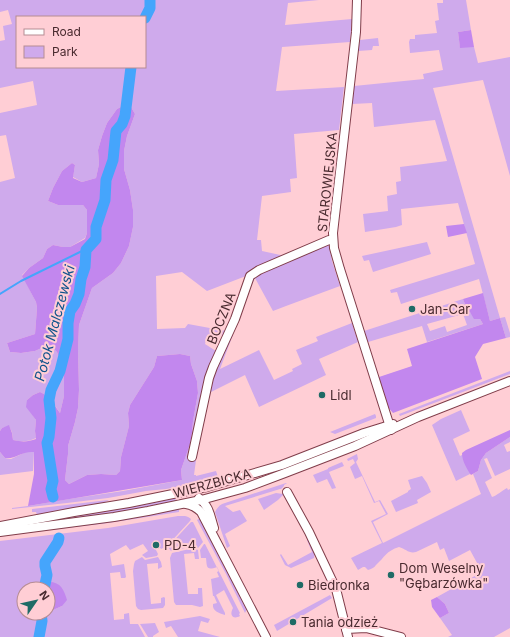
<svg xmlns="http://www.w3.org/2000/svg" width="510" height="637" viewBox="0 0 510 637" font-family="Inter,sans-serif">
<rect width="100%" height="100%" fill="#ffced5"/>
<g fill="#cfaaec" fill-rule="evenodd">
<path d="M0 0H319L288 3 285 25 352 19 350 42 282 47 276 91 344 87 339 130 294 134 297 178 290 179 291 192 262 196 257 240H261L262 251 285 256 251 270 248 272 246 276 207 291 182 272 156 276 157 329 185 328 188 324 226 331 240 291H242C240 300 233 329 224 334 219 337 212 338 206 340L205 344 216 351V352L212 363 206 382 202 401 197 415 195 430 189 456V460H196L194 475H196V476L216 471 218 477 188 485 166 489 146 491 108 498 67 503 12 509V508L28 506 69 499 123 491 182 480 181 470 190 444 192 433 193 421 198 393 197 381 191 364 190 356 180 354 157 356 154 367 130 405 128 413 129 426 121 457 120 471 116 475 101 474 87 475 69 484 65 480 68 454V446L75 422 78 408 79 390 78 350 79 325 92 288 113 273 121 263 129 246 133 227V210L130 190 124 169V151L127 136 135 114 131 107 125 105 117 109 107 123 102 136 98 150 99 164 96 178 82 182 73 177 75 165 72 163 62 171 53 188 48 201 58 205H83L87 210V233L85 238 70 247H63L53 245 47 249 43 258 29 268 22 275 36 302 37 308 35 334 7 343 10 352 21 353 35 351 46 346 52 347 57 352 64 370V396L60 413C54 404 50 396 40 392L33 395 27 400V407L36 420 35 431 36 438C28 442 22 442 13 440L12 432 9 426 2 428 0 431V182L15 178 6 135 0 136V113L37 105 33 81 0 88V41L5 40 3 26 12 24 8 10 0 12ZM17 17H145V67H17Z"/>
<path d="M443 0H466L471 30 458 32 460 47H474L478 63 510 57V176L483 80 433 88 500 318 505 317 510 333V337L506 338 500 318 490 321 479 279 401 304 397 292 391 293 390 290 475 264 458 203 401 209 402 225 396 227 365 232 363 214 388 211 387 196 397 194 396 182 401 181 400 167 447 161 435 120 374 127 372 103 352 104 354 86 424 79 423 74 443 70 439 50 410 53 409 42 410 39H415V35L437 33 435 21 439 20 437 3H443Z"/>
<path d="M378 38 379 46H373L372 50 358 51 360 40Z"/>
<path d="M427 242 431 254 373 272 369 260 364 261 362 256Z"/>
<path d="M326 244 329 245 332 261 340 286 286 306 273 311 255 278 246 296 253 277 285 262 287 263 302 256V254Z"/>
<path d="M463 299 468 312H470L480 319 483 324 427 342 422 326 368 342 364 331ZM463 314 467 325 447 332 445 326 430 331 427 324Z"/>
<path d="M352 323 358 342 319 359 326 375 259 407 245 375 211 392 208 391 209 383 230 336H233L232 337 220 369 259 350 274 380 293 371 292 369 302 364 296 350 318 341 316 337Z"/>
<path d="M510 371V374L400 416 399 414Z"/>
<path d="M461 410 470 431 453 439 460 456 464 454 472 473 456 481 432 425 441 419Z"/>
<path d="M375 414 376 416V418L335 434 330 432Z"/>
<path d="M510 437V442L504 445 507 452 510 451V469L495 476 487 458 484 459 492 478 485 482 492 497C498 495 501 491 507 488L508 490 510 489V628L494 637H448L452 635 440 618 449 613 445 604 437 597 482 572 470 550 449 561 444 548 440 550 437 542 416 552C409 554 406 549 399 547 386 551 385 557 376 565 374 568 371 569 368 570L365 567H363L358 570 351 558 382 543 371 521 386 514 379 501 374 503 362 476 355 479 350 467 355 463 353 459 348 461 347 459 357 454 358 459 356 462 375 502 380 500 388 514 373 522 383 543 481 494 473 474 478 471 481 460 486 453Z"/>
<path d="M0 452 5 458 11 459 26 452H34L33 471 0 475Z"/>
<path d="M342 462 344 466 329 472 336 488 332 489 327 479 317 483 313 475 328 469V468Z"/>
<path d="M422 476 427 483 431 492 417 500 418 503 396 512 391 501 408 492V491L411 489 408 480Z"/>
<path d="M286 483H287L284 485V486L281 489H280L225 506 233 512 240 510 247 521 225 534 230 546 227 548 215 512C217 508 220 504 225 503Z"/>
<path d="M276 493 283 494V495L278 500 264 510 258 499Z"/>
<path d="M175 498 176 502 142 509 23 526 35 523 103 512Z"/>
<path d="M108 500H109L103 503 28 519V517L37 515 36 512H32V509Z"/>
<path d="M179 509V512L108 523 0 536V534L133 518Z"/>
<path d="M178 516C183 516 187 515 191 519L190 521 167 546 161 549 159 546 155 548 158 554 157 556 146 558 142 555 148 551 143 544 130 550 126 545 110 554 112 566 124 564 126 577 125 578H121L120 572 110 573 114 620 124 619V614L129 613 130 624H138L145 637H0V541L108 528ZM46 583 62 606 53 610 48 608V613H24V589H44Z"/>
<path d="M200 518 247 609 245 613 226 574 197 520Z"/>
<path d="M191 522H193L203 542 198 548 194 546 171 551 168 547Z"/>
<path d="M307 540H308L315 552 314 558 291 568 285 565 280 555 281 554 288 565 312 552Z"/>
<path d="M204 544H205L240 613 239 614 240 616C233 620 229 615 233 608L224 590 216 595 225 613V615C219 613 212 611 213 604L217 603 214 596H213L211 579 219 577 217 572 219 571 217 567C206 571 207 567 206 558H201L200 550Z"/>
<path d="M194 548 198 550 199 559H195L194 553 184 554 188 594H198V588H202L203 606 200 607 192 605H176L174 602 170 558 172 553Z"/>
<path d="M142 557 145 560 158 557 161 562 162 567 158 569V563L147 564 151 604 161 603V598L164 597 165 598V605L163 608 141 610 138 609 136 606 133 571 134 564 135 561Z"/>
<path d="M330 595 332 598 277 631 274 625Z"/>
<path d="M200 616 210 619 208 623 201 621 198 631 220 637H178L171 626 166 628 164 622Z"/>
<path d="M155 623 159 632 153 636V637H148L140 624Z"/>
</g>
<g fill="#c287ee">
<path d="M471 30 474 47 460 48 458 32Z"/>
<path d="M125 105 131 107 135 114 127 136 124 151V169L130 190 133 210V227L129 246 121 263 113 273 92 288 79 325 78 350 79 390 78 408 75 422 68 446V454L65 480 69 484 87 475 101 474 116 475 120 471 121 457 129 426 128 413 130 405 154 367 157 356 180 354 190 356 191 364 197 381 198 393 193 421 192 433 190 444 181 470 182 480C131 489 80 497 28 506L34 474V452C21 451 17 459 5 458L0 452V431L2 428 9 425 12 433 13 440C22 442 28 442 36 439L35 431 36 420 26 407 27 400 33 395 40 392C50 396 54 405 60 413L64 396V370L57 352 52 347 46 346 35 351 21 353 10 352 7 343 35 334 37 308 36 302 22 276 29 268 43 258 47 249 53 245 63 247H70L85 239 87 233V210L83 205H58L48 201 53 188 62 171 72 163 75 165 73 178 82 182 96 178 99 164 98 150 102 136 107 123 117 109Z"/>
<path d="M464 224 467 233 448 237 446 226Z"/>
<path d="M483 293 490 321 500 318 506 338 483 344 475 357 482 379 393 413 387 406 379 377 412 366 407 349 483 324 480 319H474L470 312H468L463 299Z"/>
<path d="M510 430V437L486 453 481 460 478 471 471 475C467 469 462 461 462 453L466 450Z"/>
<path d="M49 582C61 582 64 590 67 600L62 606 53 610 48 608V589H44L46 583Z"/>
<path d="M437 597 445 604 449 613 440 618 432 607 431 600Z"/>
</g>
<g fill="none" stroke-linecap="round" stroke-linejoin="round">
<path stroke="#45a5fc" stroke-width="2" d="M0 294 21 281 82 251 86 250"/>
<g stroke="#45a5fc" stroke-width="11">
<path d="M145 18 150 8V0"/>
<path d="M53 497 51 489 53 481 47 443 49 437 51 418 49 400 51 390 60 371 68 339V323L70 311 75 304 79 294 81 279 85 267 86 250 96 239V227L105 200 106 180 113 160 116 131 122 124 125 116 131 67"/>
<path d="M44 589 47 575 45 566V562L58 542 59 538"/>
<path d="M39 637 42 621 41 613"/>
</g>
<defs>
<g id="minor">
<path d="M357 0 356 32 333 233 334 248 340 269 391 430"/>
<path d="M192 457 209 378 213 367 235 319 250 276 259 270 329 240H333"/>
<path d="M287 492 309 532 336 589 348 637"/>
<path d="M199 498C210 507 210 516 214 528"/>
<path d="M186 504C192 505 196 507 201 512L266 637"/>
<path d="M0 526 74 512 129 503 207 487 282 465 364 433 393 424"/>
<path d="M0 532 114 517 148 511 201 500 245 488 285 473 355 446 418 417 510 381"/>
<path d="M346 629 366 628 401 637"/>
</g>
</defs>
<use href="#minor" stroke="#803d4a" stroke-width="10"/>
<use href="#minor" stroke="#fff" stroke-width="8"/>
</g>
<g fill="#1f6b66" stroke="#ffced5" stroke-width="1.5">
<circle cx="412" cy="309" r="4"/>
<circle cx="322" cy="395" r="4"/>
<circle cx="156" cy="545" r="4"/>
<circle cx="391" cy="575" r="4"/>
<circle cx="300" cy="585" r="4"/>
<circle cx="293" cy="622" r="4"/>
</g>
<g text-anchor="middle" dominant-baseline="central" stroke-width="4" stroke-linejoin="round" paint-order="stroke">
<g font-size="13" fill="#492a2f" stroke="#ffced5">
<text transform="translate(327 182) rotate(-84)">STAROWIEJSKA</text>
<text transform="translate(221 318) rotate(-68)">BOCZNA</text>
<text transform="translate(212 483) rotate(-15)">WIERZBICKA</text>
</g>
<g font-size="13" fill="#492a2f" stroke="#ffced5" text-anchor="start">
<text x="420" y="309">Jan-Car</text>
<text x="330" y="395">Lidl</text>
<text x="164" y="545">PD-4</text>
<text x="399" y="568">Dom Weselny<tspan x="399" dy="15">"Gębarzówka"</tspan></text>
<text x="308" y="585">Biedronka</text>
<text x="301" y="622">Tania odzież</text>
</g>
<g font-size="14" font-style="italic" fill="#11548c" stroke="#ffced5">
<text transform="translate(54 323) rotate(-75)">Potok Malczewski</text>
</g>
</g>
<rect x="16" y="16" width="130" height="52" fill="#ffced5" stroke="#b68c93"/>
<rect x="24" y="29" width="20" height="6" fill="#ffffff" stroke="#b68c93"/>
<text x="52" y="36" font-size="12" fill="#492a2f">Road</text>
<rect x="24" y="46" width="20" height="12" fill="#cfaaec" stroke="#b68c93"/>
<text x="52" y="56" font-size="12" fill="#492a2f">Park</text>
<g transform="translate(36 601) rotate(56)"><circle r="19" fill="#ffced5" stroke="#b68c93"/>
<path d="M0-3L7 15L0 10L-7 15Z" fill="#1f6b66"/>
<text y="-6" font-size="11" font-weight="bold" text-anchor="middle" fill="#492a2f">N</text>
</g>
</svg>
